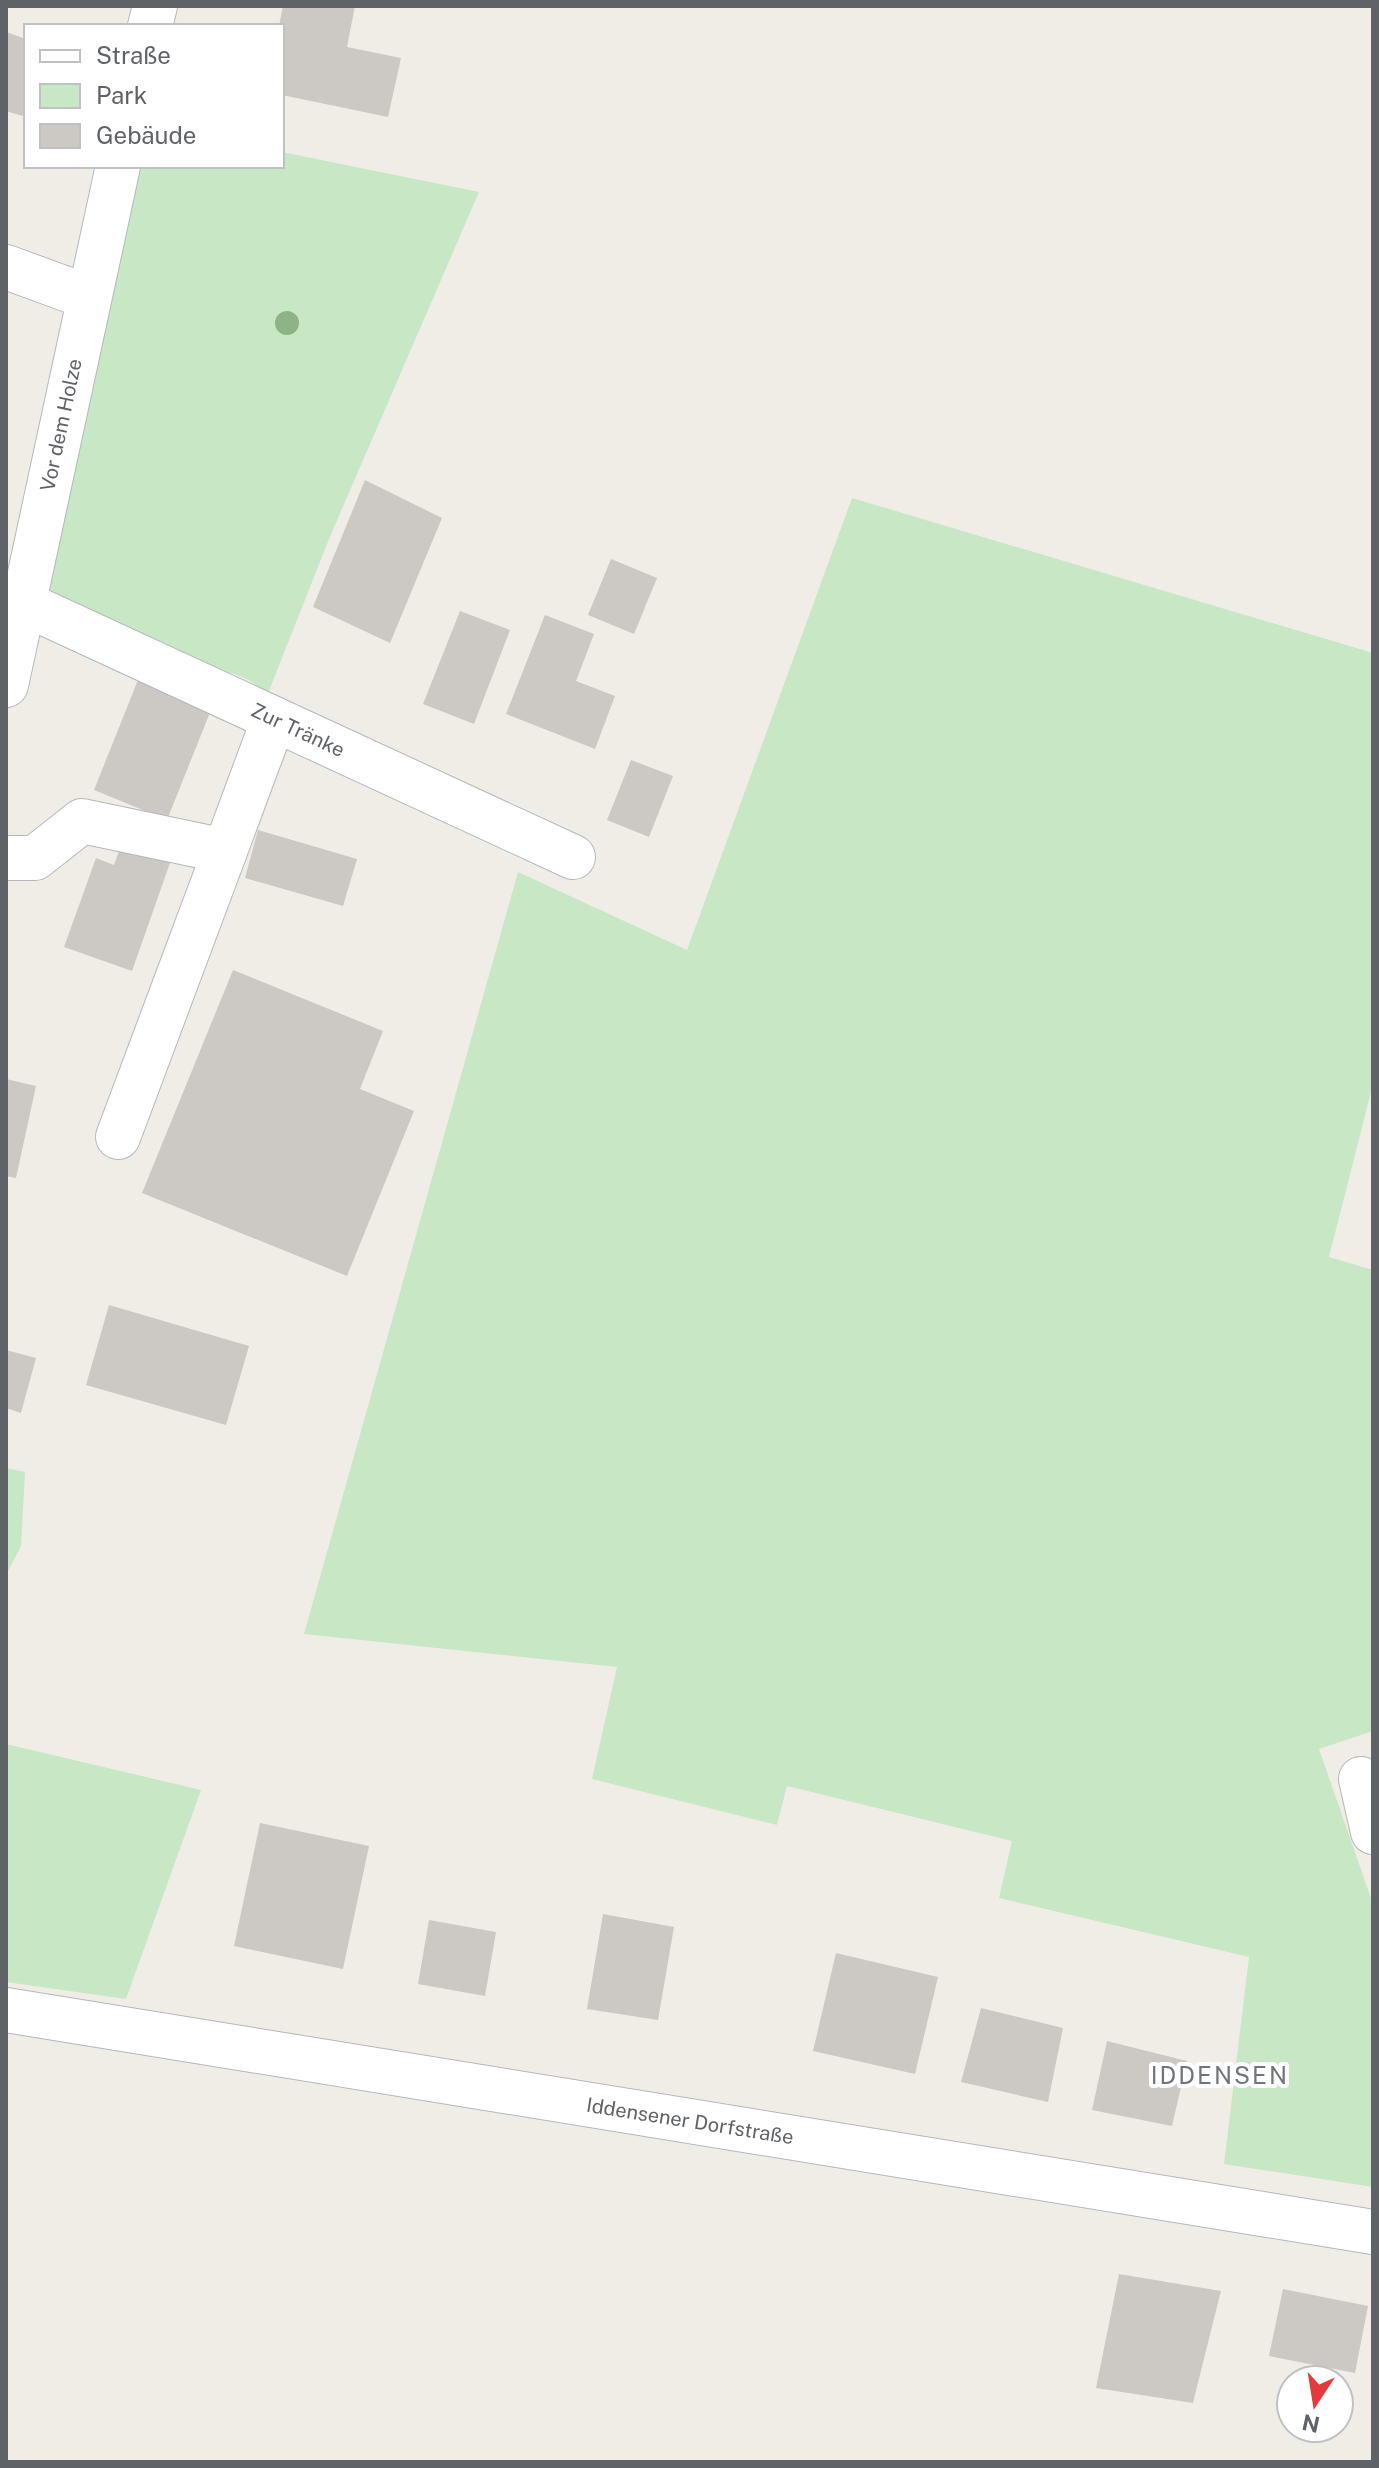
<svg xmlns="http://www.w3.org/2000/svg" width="1379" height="2468" viewBox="0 0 1379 2468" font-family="'Public Sans',sans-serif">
<rect width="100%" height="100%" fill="#f0ede7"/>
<g fill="#c8e7c5">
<path d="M282 152 479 192 329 539 267 696C243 666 212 674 182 661 136 640 91 617 46 595L136 166H282Z"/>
<path d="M852 498 1373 653V1084L1329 1257 1373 1270V1731L1319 1749 1373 1904V2187L1224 2164 1249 1957 999 1898 1012 1841 787 1786 777 1825 592 1779 617 1667 304 1634 518 872 687 950Z"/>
<path d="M6 1468 25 1472 21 1546 6 1575Z"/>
<path d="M6 1744 201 1790 126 1999 6 1982Z"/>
</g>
<g fill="#ccc8c4">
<path d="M283 6H355L347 47 401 58 388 117 282 95 279 26Z"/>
<path d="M6 32 26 39V117L6 111Z"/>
<path d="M365 480 442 518 390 643 313 607Z"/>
<path d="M611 559 657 578 634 634 588 615Z"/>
<path d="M460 611 510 630 474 724 423 704Z"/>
<path d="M545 615 594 634 576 681 615 696 595 749 506 714Z"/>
<path d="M138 680 211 710 167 820 94 790Z"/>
<path d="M631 760 673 776 649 837 607 820Z"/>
<path d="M258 830 357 859 343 906 245 878Z"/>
<path d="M122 843 171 860 132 971 64 947 96 858 114 865Z"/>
<path d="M233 970 383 1031 360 1089 414 1111 347 1276 142 1193Z"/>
<path d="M6 1079 36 1086 16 1178 6 1176Z"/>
<path d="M109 1305 249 1346 226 1425 86 1385Z"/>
<path d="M6 1350 36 1358 21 1413 6 1408Z"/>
<path d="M260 1823 369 1846 343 1969 234 1946Z"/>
<path d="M603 1914 674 1927 658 2020 587 2009Z"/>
<path d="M429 1920 496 1932 485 1996 418 1984Z"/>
<path d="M836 1953 938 1977 915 2074 813 2051Z"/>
<path d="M981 2008 1063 2028 1048 2102 961 2082Z"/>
<path d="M1107 2041 1187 2061 1172 2126 1092 2110Z"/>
<path d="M1119 2274 1221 2291 1193 2403 1096 2388Z"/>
<path d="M1283 2289 1368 2306 1355 2373 1269 2356Z"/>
</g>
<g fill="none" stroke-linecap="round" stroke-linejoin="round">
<defs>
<g id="minor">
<path d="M150 26 155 6"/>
<path d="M6 267 88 297"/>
<path d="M23 603 573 857"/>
<path d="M6 685 118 166"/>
<path d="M6 858H35L82 821 225 851 274 719"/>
<path d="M118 1137 225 851"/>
<path d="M1361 1779 1373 1832"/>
<path d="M6 2010 1373 2232"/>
</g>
</defs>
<use href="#minor" stroke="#b4b8bb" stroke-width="46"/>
<use href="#minor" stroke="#fff" stroke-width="44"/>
</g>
<circle fill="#8eb387" cx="287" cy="323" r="12"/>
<g text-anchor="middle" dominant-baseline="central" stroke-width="8" stroke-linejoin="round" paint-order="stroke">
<g font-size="20" fill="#5f6367" stroke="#fff">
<text transform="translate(61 425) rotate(-78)">Vor dem Holze</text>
<text transform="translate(298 730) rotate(25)">Zur Tränke</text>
<text transform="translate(690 2121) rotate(9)">Iddensener Dorfstraße</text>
</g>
<g font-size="24" letter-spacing="2" fill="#707579" stroke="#fff">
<text x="1220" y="2075">IDDENSEN</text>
</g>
</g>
<rect width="1379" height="2468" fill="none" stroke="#5f6367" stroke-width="16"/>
<rect x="24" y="24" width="260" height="144" fill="#ffffff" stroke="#bfc1c2" stroke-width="2"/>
<rect x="40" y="50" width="40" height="12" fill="#ffffff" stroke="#bfc1c2" stroke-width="2"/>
<text x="96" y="64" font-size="24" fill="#5f6367">Straße</text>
<rect x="40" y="84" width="40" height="24" fill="#c8e7c5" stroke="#bfc1c2" stroke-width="2"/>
<text x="96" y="104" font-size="24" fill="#5f6367">Park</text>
<rect x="40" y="124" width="40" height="24" fill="#ccc8c4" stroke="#bfc1c2" stroke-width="2"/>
<text x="96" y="144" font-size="24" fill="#5f6367">Gebäude</text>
<g transform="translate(1315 2404) rotate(192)"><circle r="38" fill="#ffffff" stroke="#bfc1c2" stroke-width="2"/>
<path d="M0-6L14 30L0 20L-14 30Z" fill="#e4393d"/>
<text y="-12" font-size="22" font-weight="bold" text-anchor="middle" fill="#5f6367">N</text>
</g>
</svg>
